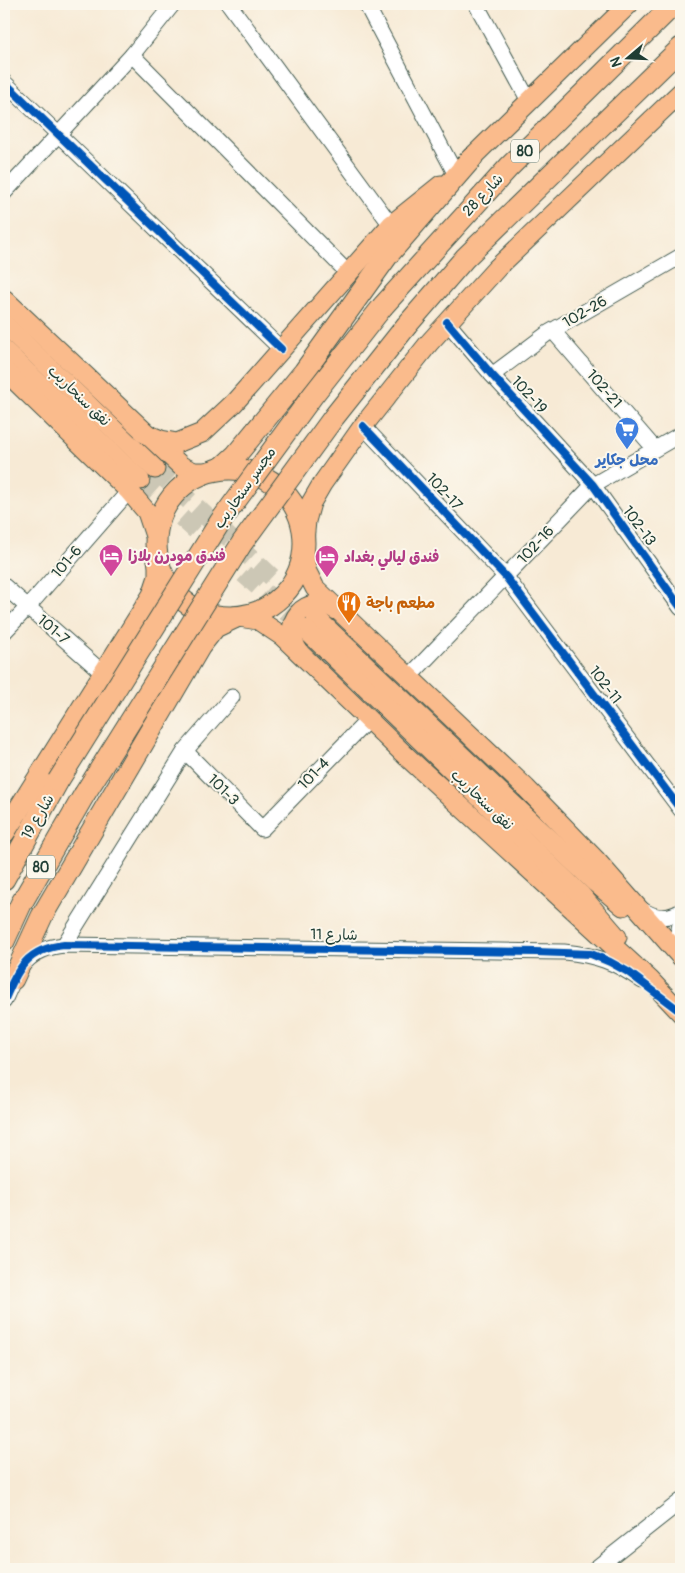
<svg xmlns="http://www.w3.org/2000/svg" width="685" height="1573" viewBox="0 0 685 1573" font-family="Pangolin,'Playpen Sans Arabic',sans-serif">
<rect width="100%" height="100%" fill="#fbf7ec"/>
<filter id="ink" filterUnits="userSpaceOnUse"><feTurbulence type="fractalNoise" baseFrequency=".02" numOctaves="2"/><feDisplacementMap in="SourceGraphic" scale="10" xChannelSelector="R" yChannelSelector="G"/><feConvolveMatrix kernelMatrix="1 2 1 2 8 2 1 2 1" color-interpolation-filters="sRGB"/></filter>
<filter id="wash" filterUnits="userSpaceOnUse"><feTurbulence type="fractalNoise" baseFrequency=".0096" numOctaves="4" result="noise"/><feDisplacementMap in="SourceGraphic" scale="20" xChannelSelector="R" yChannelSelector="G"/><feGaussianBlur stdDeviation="1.12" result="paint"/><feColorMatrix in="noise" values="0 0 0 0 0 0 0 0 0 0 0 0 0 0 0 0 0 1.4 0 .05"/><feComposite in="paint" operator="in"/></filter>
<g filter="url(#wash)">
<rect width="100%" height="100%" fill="#f7ead5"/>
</g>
<g filter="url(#ink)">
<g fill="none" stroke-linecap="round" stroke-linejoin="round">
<g stroke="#ccc7b5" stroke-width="19" stroke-dasharray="19 9" stroke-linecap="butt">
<path d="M155 469 316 618"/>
<path d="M140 480 305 629"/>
</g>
<defs>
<g id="minor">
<path d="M229 4 391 225"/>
<path d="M366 4 455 173"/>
<path d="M476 4 529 101"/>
<path d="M132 55 349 274"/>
<path d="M4 82 281 349"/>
<path d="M4 193 132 55 173 4"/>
<path d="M447 322 492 375 593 485 681 608"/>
<path d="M553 331 654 448"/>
<path d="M492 375 548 333 681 256"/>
<path d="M363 426 506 577 681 810"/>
<path d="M4 586 103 673"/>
<path d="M4 632 27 608 129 491"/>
<path d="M408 678 593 485 681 434"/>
<path d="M185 751 262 829 368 720"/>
<path d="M641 909C654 918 667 920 681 911"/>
<path d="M681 918 678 935 681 953"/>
<path d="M64 945 185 751 232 697"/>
<path d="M4 1001C18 969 26 949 64 945L564 952C596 955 616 962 642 981"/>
<path d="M595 1569 681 1501"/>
</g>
<g id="major">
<path d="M462 167 629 4"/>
<path d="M4 299 181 466 194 472H206"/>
<path d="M4 324 155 469"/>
<path d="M4 350 140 480"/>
<path d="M4 370 129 491 147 512 156 539"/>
<path d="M144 433 161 440 177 443 202 433 234 403 391 225 441 185"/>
<path d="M304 541 306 521 311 503 322 484 363 426 429 343 497 268 681 92"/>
<path d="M304 548 306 570 315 588 526 788 595 859 681 957"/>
<path d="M239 617 258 620 282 636 406 756 650 980 681 1013"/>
<path d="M316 618 596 883 623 906"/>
<path d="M305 629 580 894 617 937"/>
<path d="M299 652C279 624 306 591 336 610"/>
</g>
<g id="highway">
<path d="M383 306 509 167 674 4"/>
<path d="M407 325 465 258 681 48"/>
<circle cx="230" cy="543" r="74"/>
<path d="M215 470 223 467 236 455 304 372 388 255 472 158"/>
<path d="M4 833 153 595 159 577V565"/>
<path d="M4 879 58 781"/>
<path d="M4 941 21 904 84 795"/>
<path d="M13 979 42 916 200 646 215 627 236 617"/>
</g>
</defs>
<use href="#minor" stroke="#3f574c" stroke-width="17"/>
<use href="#major" stroke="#3f574c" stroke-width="21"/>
<use href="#highway" stroke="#3f574c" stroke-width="23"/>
<use href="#minor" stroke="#fff" stroke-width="15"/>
<use href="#major" stroke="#fabb8c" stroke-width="19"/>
<use href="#highway" stroke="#fabb8c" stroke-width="21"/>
<defs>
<g id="highway-bridge">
<path d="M58 781 220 522 313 395 383 306"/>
<path d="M84 795 242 543 334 417 407 325"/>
</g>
</defs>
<use href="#highway-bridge" stroke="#3f574c" stroke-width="23" stroke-linecap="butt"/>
<use href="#highway-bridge" stroke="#fabb8c" stroke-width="21"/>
<defs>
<g id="cycleway">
<path d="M4 82 281 349"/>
<path d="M447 322 492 375 593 485 681 608"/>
<path d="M363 426 506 577 681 810"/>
<path d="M4 1001C18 969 26 949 64 945L536 952 591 954 610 962 628 972 677 1009"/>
</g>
</defs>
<use href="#cycleway" stroke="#fbf7ec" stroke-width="11"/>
<use href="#cycleway" stroke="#0057b8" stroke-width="8"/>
</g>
</g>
<defs>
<symbol id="supermarket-pin" viewBox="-11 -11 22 30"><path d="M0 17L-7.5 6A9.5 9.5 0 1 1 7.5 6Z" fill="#3f7fe0" stroke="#fbf7ec"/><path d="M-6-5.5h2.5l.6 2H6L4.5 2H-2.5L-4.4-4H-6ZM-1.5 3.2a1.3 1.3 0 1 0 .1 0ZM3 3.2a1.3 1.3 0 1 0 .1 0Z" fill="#fff"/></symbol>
<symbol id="hotel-pin" viewBox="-11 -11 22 30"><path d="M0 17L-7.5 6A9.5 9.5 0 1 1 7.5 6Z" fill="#d1479c" stroke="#fbf7ec"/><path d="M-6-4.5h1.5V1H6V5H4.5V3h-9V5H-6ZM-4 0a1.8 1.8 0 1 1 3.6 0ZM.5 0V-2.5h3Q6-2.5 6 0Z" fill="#fff"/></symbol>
<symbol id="restaurant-pin" viewBox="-11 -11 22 30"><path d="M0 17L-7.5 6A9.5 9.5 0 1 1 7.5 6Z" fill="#e8710a" stroke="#fbf7ec"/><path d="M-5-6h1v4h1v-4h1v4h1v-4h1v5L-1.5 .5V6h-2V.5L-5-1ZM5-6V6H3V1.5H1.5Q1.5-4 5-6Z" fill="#fff"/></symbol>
</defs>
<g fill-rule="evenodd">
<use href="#supermarket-pin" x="613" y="415" width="28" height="38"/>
<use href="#hotel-pin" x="97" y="542" width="28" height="38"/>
<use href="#hotel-pin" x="313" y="543" width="28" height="38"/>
<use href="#restaurant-pin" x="335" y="589" width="28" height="38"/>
</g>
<g text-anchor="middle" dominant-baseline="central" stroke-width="4" stroke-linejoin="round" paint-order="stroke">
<g fill="#fbf7ec" stroke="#61756b" stroke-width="1">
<rect x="511" y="139.5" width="28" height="23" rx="4"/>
<rect x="27" y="855.5" width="28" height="23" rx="4"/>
</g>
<g font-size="14" font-weight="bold" fill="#1f3d34">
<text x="525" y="151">80</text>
<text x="41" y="867">80</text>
</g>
<g font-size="15" fill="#1f3d34" stroke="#fbf7ec">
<text transform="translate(483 195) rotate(-47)">شارع 28</text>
<text transform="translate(585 312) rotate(-30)">102-26</text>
<text transform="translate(604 389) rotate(49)">102-21</text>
<text transform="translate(529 395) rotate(47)">102-19</text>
<text transform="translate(79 396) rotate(44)">نفق سنحاريب</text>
<text transform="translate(245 488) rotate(-55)">مجسر سنحاريب</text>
<text transform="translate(444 492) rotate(47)">102-17</text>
<text transform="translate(639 526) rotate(54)">102-13</text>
<text transform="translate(536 545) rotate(-47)">102-16</text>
<text transform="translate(67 562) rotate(-49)">101-6</text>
<text transform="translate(53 630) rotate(41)">101-7</text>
<text transform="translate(605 685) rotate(53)">102-11</text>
<text transform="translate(314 774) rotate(-46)">101-4</text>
<text transform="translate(223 790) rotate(45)">101-3</text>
<text transform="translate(482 800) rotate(44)">نفق سنحاريب</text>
<text transform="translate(38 817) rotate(-60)">شارع 19</text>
<text transform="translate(334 935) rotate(1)">شارع 11</text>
</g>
<g font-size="15" font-weight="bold" fill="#366cbe" stroke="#fbf7ec">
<text x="627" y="460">محل جكاير</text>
</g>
<g font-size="15" font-weight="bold" fill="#b23c85" stroke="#fbf7ec" text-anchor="start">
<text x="128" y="556">فندق مودرن بلازا</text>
<text x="344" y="557">فندق ليالي بغداد</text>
</g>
<g font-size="15" font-weight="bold" fill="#c56008" stroke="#fbf7ec" text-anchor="start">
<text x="366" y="603">مطعم باجة</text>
</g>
</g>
<rect width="685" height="1573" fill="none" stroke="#fbf7ec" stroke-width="20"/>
<g transform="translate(628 58) rotate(251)" stroke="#fbf7ec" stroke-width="4" paint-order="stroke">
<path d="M0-4L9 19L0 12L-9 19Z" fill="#1f3d34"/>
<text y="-8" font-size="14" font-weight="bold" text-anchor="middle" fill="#1f3d34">N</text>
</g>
</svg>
